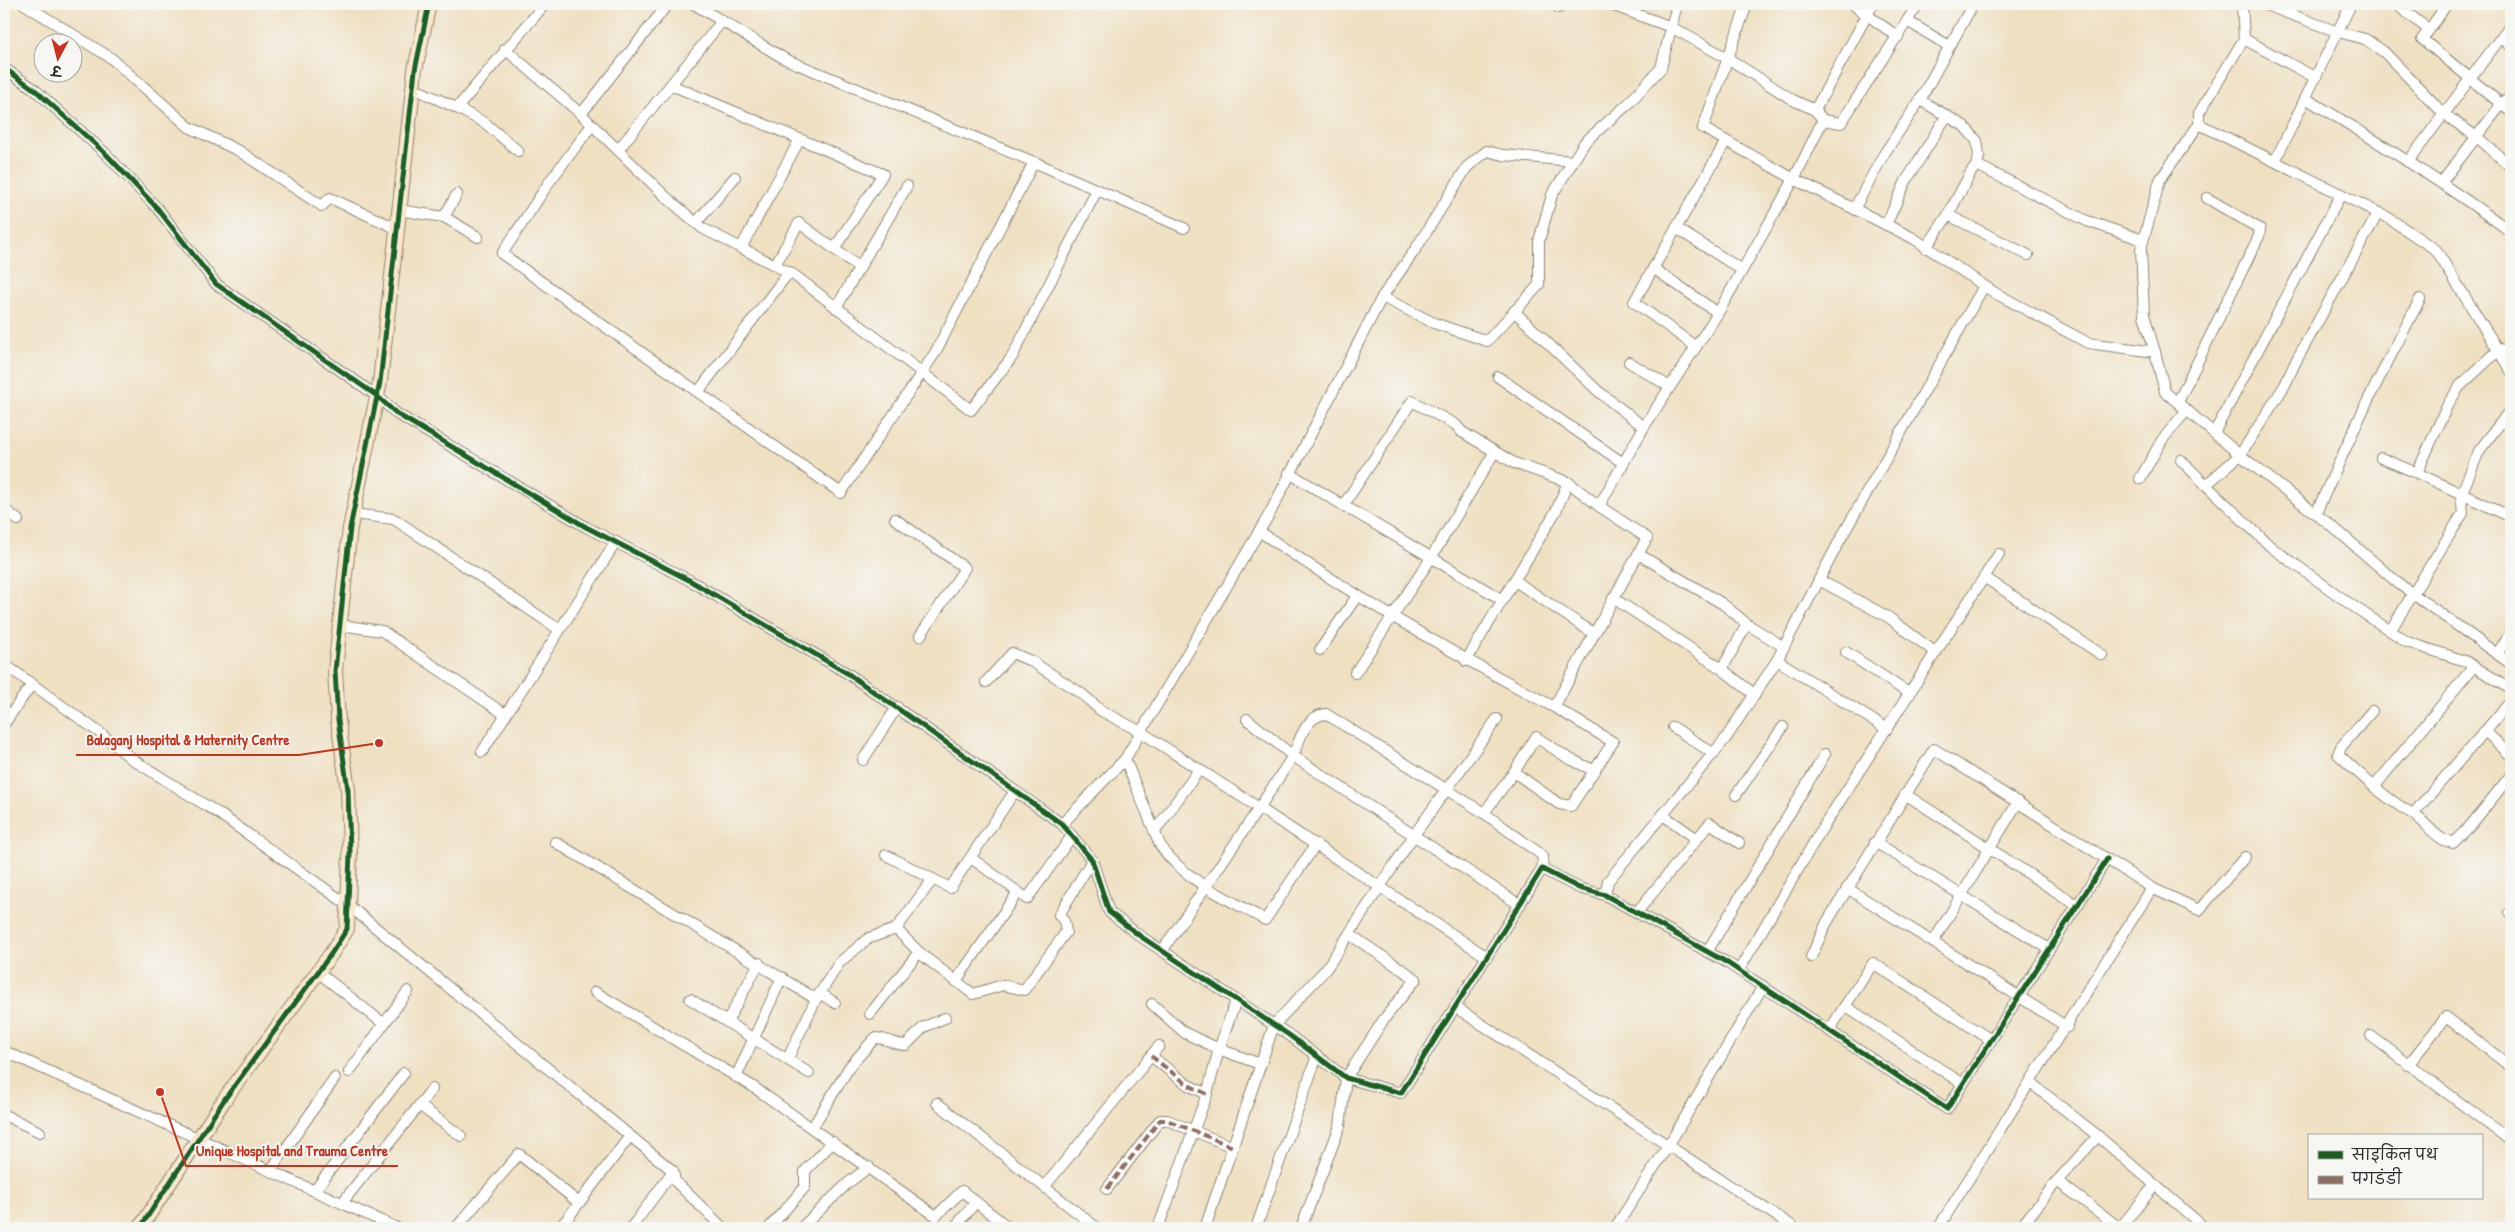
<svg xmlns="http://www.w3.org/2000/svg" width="2515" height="1232" viewBox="0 0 2515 1232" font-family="'Patrick Hand','Playpen Sans Deva',sans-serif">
<rect width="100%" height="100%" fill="#f6f6f2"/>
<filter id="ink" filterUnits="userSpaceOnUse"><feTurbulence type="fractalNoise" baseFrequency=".02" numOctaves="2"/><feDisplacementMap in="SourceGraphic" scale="10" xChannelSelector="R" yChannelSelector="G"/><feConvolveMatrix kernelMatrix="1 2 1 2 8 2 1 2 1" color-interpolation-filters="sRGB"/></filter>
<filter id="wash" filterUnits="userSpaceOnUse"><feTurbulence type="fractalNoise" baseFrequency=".0096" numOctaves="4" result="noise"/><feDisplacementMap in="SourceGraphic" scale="20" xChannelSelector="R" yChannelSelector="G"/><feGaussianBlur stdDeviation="1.12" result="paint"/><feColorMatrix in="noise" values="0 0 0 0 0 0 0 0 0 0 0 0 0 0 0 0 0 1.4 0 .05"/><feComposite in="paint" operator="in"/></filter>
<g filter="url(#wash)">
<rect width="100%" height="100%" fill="#efe0c2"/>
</g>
<g filter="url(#ink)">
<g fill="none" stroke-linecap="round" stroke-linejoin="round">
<defs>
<g id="street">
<path d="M24 4 111 58 189 127 239 151 322 206 330 198 396 228"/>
<path d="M694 4 785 59 1034 162 1184 228"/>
<path d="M1609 4 1671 27 1729 59 1793 100 1815 110 1823 120 1841 123 1918 4"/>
<path d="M1747 4 1703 128 1794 179 1913 238 1995 293 2088 343 2155 352 2165 392 2240 455 2339 532 2399 584 2511 664"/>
<path d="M1852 4 1898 37"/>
<path d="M2263 4 2338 32 2365 39 2384 52 2445 115 2477 137 2511 167"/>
<path d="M2396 4 2429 30 2422 39 2511 112"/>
<path d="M1559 8 1563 4"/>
<path d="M1907 21 1949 46"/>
<path d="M2429 30 2447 4"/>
<path d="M2502 38 2511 46"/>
<path d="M2244 39 2316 78"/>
<path d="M505 49 581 114 666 197 702 228 794 275 971 410 1012 357 1097 190"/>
<path d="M4 68 34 89 106 154 158 209 216 284 377 396 397 414 586 527 689 580 847 673 1062 824 1092 860 1109 912 1140 936 1289 1035 1346 1078 1401 1093 1542 869 1579 888 1605 895 1726 962 1947 1109 2107 859"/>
<path d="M671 85 883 174 834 249"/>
<path d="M413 88 457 108 545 4"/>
<path d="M2307 99C2377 141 2446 184 2511 232"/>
<path d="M1920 100 1964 126 1977 141 1979 156 1977 165 1971 172 1948 215 1926 248"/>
<path d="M457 108 485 123 518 151"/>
<path d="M1815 110 1873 4"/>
<path d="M581 114 668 4"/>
<path d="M2199 124V113L2244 39 2242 4"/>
<path d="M592 125 550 181 502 254 841 493 935 353 1034 162"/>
<path d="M618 150 722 21"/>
<path d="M2275 161 2351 4"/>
<path d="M2408 162 2511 24"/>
<path d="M1977 165 2087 221 2143 240"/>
<path d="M2441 183 2504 101"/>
<path d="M1854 209 1884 154 1920 100 1973 4"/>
<path d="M398 210 444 217 478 237"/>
<path d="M2378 213 2296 361 2285 385 2240 455 2206 485 2271 547 2353 606 2407 642 2465 661 2511 689"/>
<path d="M1948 215 2028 255"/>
<path d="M444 217 457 194"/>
<path d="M696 223 735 177"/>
<path d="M1886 225 1906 181 1946 117"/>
<path d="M1676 228 1742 270"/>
<path d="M741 248 800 139"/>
<path d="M775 265 799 223 860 268"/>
<path d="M1653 268 1718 313"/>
<path d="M1382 297 1434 323 1487 341 1539 285V241L1552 195 1585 142 1628 104 1661 68 1677 4"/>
<path d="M836 308 907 186"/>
<path d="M1514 311 1599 392 1644 427"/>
<path d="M1696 347 1634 302 1726 141"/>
<path d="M2155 352 2144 315 2141 249 2160 180 2199 124 2387 217 2436 250 2511 371"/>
<path d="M1629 362 1670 387"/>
<path d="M1498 377 1623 463"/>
<path d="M698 392 789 272"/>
<path d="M2178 402 2259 236 2260 229 2207 198"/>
<path d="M2214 433 2341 194"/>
<path d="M2381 458 2417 473 2511 517"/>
<path d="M2181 460 2206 485"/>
<path d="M1289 473 1501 599"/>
<path d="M2417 473 2448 404 2460 386 2500 349"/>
<path d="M2140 479 2162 440 2187 410"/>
<path d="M1343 506 1412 401 1456 425 1462 432 1514 463 1568 482 1599 506"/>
<path d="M4 509 18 520"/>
<path d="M2316 513 2365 406 2420 299"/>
<path d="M353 514 394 519 560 630"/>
<path d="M895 519 965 568 920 636"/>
<path d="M1259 531C1353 596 1452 653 1554 707L1647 538 1599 506 1644 427 1718 313 1794 179 1823 120"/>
<path d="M1638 554 1723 604 1747 624 1784 647"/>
<path d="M1984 577 2102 655"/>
<path d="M1819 580 1888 617 1936 653"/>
<path d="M1515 581 1593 633"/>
<path d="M1613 598 1722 669 1755 695"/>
<path d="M340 625 382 631 506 715"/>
<path d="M2390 631 2463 513 2461 495 2479 451 2511 409"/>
<path d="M1320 650 1357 596"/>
<path d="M1846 652 1910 694"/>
<path d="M2497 654 2511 632"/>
<path d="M1777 660 1887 729"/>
<path d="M1466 661 1556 511 1568 482"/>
<path d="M4 664 100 733 132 759 218 813 348 905 673 1171 675 1181 723 1228"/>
<path d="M1722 669 1747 624"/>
<path d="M1355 673 1431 558 1494 453"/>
<path d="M986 682 1012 653 1031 661 1082 694 1100 710 1141 732 1259 808 1293 756 1520 905"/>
<path d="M2372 711 2341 747 2338 754C2362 776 2385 799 2413 814 2428 823 2435 840 2453 843L2471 825 2511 775"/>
<path d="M1247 719 1293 756C1299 741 1306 715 1326 714L1484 813 1543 856 1542 869"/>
<path d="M4 724 32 684"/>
<path d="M1673 727 1714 754"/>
<path d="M2485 731 2511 756"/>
<path d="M482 752 616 542"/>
<path d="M1125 759 1160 845C1183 880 1229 899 1265 920L1316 844"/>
<path d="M863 760 897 707"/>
<path d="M1514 772 1559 804 1571 806 1613 742 1554 707"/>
<path d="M2374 787 2474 666"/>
<path d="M1905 794 2077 905"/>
<path d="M1736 795 1783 727"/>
<path d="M1484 813 1514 772 1536 737 1568 758 1595 771"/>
<path d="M2413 814 2511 701"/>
<path d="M1663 815 1697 839"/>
<path d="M1062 824 1125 759 1270 513 1382 297 1415 250 1467 167 1487 151 1503 155 1573 161"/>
<path d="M1155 831 1199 770"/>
<path d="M555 842 816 999"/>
<path d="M1875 842 2049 949"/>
<path d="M886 855 950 888 1015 791"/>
<path d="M971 858 1018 892"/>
<path d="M1847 888 2067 1027"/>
<path d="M1605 895 1608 881 1726 738 1777 660 1840 540 1984 286"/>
<path d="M1637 912 1710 823 1739 843"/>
<path d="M2510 913 2511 914"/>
<path d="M896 929 922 955 973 994 1003 985 1024 990 1066 932 1064 921 1059 915 1092 860"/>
<path d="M1933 942 2018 802"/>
<path d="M1162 951 1259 808 1487 957"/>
<path d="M1707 952 1825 754"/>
<path d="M1811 957 1827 922 1934 749 2152 888 2199 910 2245 857"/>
<path d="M1739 970 1820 832 1999 554"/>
<path d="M318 972 384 1024"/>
<path d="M956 981 1018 892 1027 899 1072 836"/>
<path d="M595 992 752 1086 936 1216 962 1191 1009 1228"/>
<path d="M820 993 835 1003"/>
<path d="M690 999 809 1073"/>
<path d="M1152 1004 1185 1033 1219 1049 1260 1064"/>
<path d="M1845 1006 1963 1084"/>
<path d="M1455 1007 1795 1228"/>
<path d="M870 1014 919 952"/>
<path d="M727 1022 759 963"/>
<path d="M1830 1029 1873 963 1991 1040"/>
<path d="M2371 1036 2511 1141"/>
<path d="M4 1051 397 1228"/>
<path d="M1151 1056 1188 1085 1207 1094"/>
<path d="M788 1058 816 999 840 962 869 938 896 929 933 879"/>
<path d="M2408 1065 2446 1017 2511 1067"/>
<path d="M349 1072 408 991"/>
<path d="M736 1077 782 977"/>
<path d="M2031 1083 2098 1136"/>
<path d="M937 1103 1097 1228"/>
<path d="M419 1105 461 1136"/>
<path d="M4 1115 40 1132"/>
<path d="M812 1128 850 1066 875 1038C887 1038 894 1045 906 1045L924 1027 945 1018"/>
<path d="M271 1170 335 1078"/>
<path d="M2057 1181 2120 1228"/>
<path d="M1045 1186 1159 1046"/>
<path d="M1107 1189 1160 1120H1167L1233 1147"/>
<path d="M315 1190 404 1073"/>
<path d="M342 1203 432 1089"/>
<path d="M456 1228 519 1154 579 1203"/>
<path d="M560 1228 630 1136"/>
<path d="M631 1228 673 1171"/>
<path d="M769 1228 805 1187V1171L833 1142"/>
<path d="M801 1228 848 1183 869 1167"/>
<path d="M954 1228 976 1202"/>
<path d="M1158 1228 1207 1094 1219 1049 1236 1000"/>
<path d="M1205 1228 1274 1025 1326 969 1414 835 1497 719"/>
<path d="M1256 1228 1317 1056"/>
<path d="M1301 1228 1340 1126 1346 1078 1384 1019 1416 979 1349 934"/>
<path d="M1615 1228 1668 1146 1763 986"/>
<path d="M1938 1228 2152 888"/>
<path d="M2020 1228 2057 1181 2098 1136 2205 1228"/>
<path d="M2120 1228 2155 1185"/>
</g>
<path id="secondary" d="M140 1228 224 1100 331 954 347 929 350 853 348 790 338 720 335 671 350 528 380 382 415 70 429 4"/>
</defs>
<use href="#street" stroke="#8d8676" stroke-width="12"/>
<use href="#secondary" stroke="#8d8676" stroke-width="16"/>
<use href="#street" stroke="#fff" stroke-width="10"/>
<use href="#secondary" stroke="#fee5c5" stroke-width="14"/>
<g stroke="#8d6e63" stroke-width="4" stroke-dasharray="8 4" stroke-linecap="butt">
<path d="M1151 1056 1188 1085 1207 1094"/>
<path d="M1107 1189 1160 1120H1167L1233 1147"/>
</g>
<defs>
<g id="cycleway">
<path d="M4 68 34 89 106 154 158 209 216 284 377 396 397 414 586 527 689 580 847 673 1062 824 1092 860 1109 912 1140 936 1289 1035 1346 1078 1401 1093 1542 869 1579 888 1605 895 1726 962 1947 1109 2107 859"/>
<path d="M140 1228 224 1100 331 954 347 929 350 853 348 790 338 720 335 671 350 528 380 382 415 70 429 4"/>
</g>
</defs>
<use href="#cycleway" stroke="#f6f6f2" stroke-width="8"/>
<use href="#cycleway" stroke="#1b5e20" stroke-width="5"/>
</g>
</g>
<path fill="none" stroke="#c8321e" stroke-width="2" d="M379 743L299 755H76M160 1092L186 1166H398"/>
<g fill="#c8321e" stroke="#f6f6f2" stroke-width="2">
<circle cx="379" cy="743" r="5"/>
<circle cx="160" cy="1092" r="5"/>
</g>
<g font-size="15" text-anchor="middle" font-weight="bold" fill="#c8321e" stroke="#f6f6f2" stroke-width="4" stroke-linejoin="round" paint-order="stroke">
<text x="188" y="745">Balaganj Hospital &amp; Maternity Centre</text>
<text x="292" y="1156">Unique Hospital and Trauma Centre</text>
</g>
<rect width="2515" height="1232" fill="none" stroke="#f6f6f2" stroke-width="20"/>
<rect x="2308" y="1134" width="175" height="65" fill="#f6f6f2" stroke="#a5a5a2"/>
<rect x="2318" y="1151" width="25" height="8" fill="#1b5e20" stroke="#a5a5a2"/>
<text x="2352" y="1160" font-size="15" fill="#2b2b2b">साइकिल पथ</text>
<rect x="2318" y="1176" width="25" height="8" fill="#8d6e63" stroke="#a5a5a2"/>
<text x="2352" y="1184" font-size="15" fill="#2b2b2b">पगडंडी</text>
<g transform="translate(58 58) rotate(187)"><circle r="24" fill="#f6f6f2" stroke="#a5a5a2"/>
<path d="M0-4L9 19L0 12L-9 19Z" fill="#c8321e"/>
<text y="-8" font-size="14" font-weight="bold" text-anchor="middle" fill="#2b2b2b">उ</text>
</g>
</svg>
